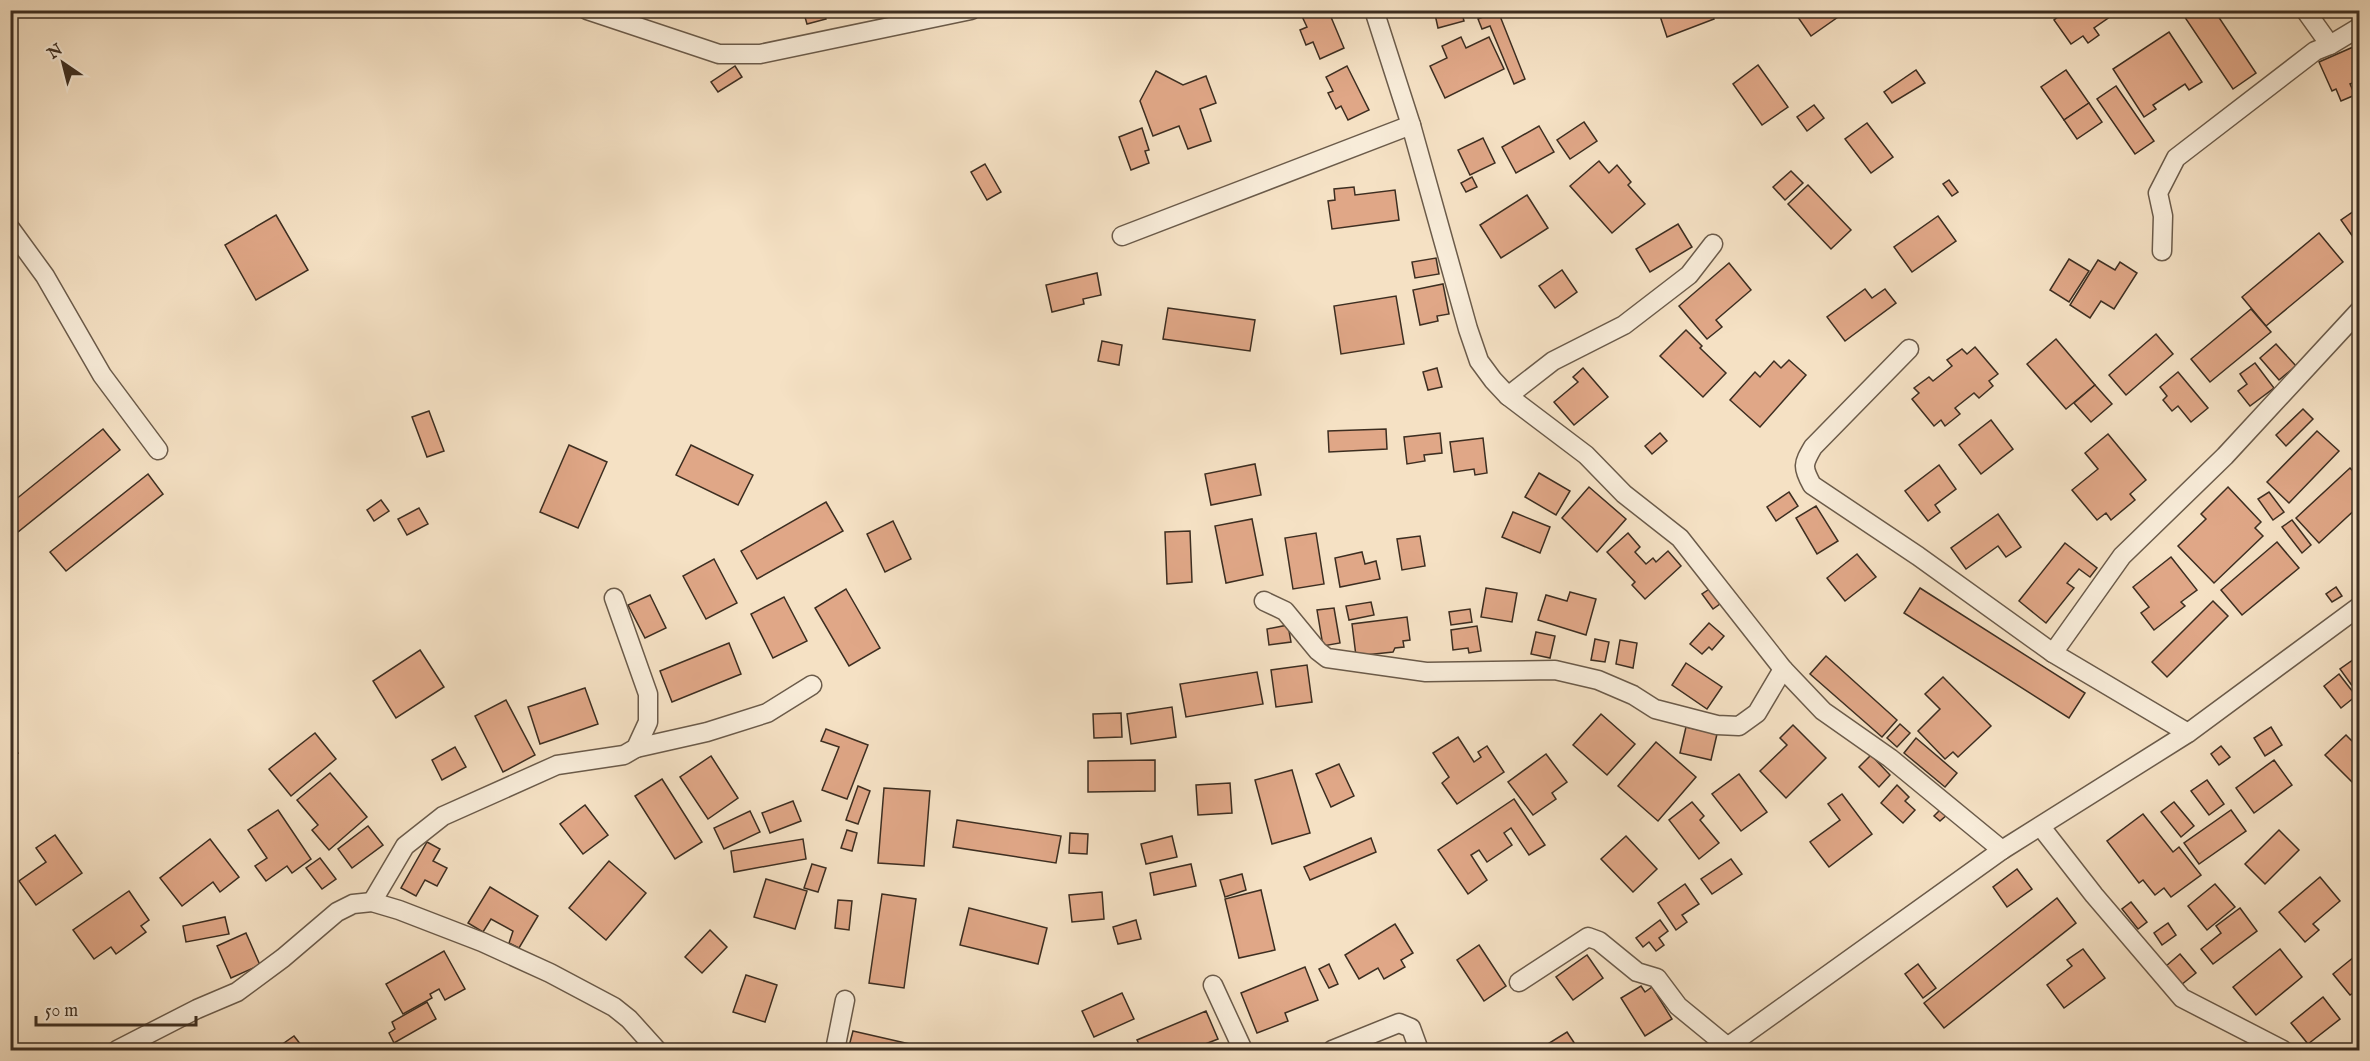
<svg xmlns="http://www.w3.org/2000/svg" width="2370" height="1061" viewBox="0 0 2370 1061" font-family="'IM FELL English',serif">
<rect width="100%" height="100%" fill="#f5e1c4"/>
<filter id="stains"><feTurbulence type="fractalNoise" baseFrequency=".00333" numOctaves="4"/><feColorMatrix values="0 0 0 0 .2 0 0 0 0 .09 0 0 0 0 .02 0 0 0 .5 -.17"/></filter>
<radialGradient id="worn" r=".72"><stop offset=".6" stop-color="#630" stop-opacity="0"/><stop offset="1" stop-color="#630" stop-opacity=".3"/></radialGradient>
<g fill="#e0a787" stroke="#3d2e21" stroke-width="1.5">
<path d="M803 10H823L826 19 807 24Z"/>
<path d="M1304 10H1328L1344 48 1320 59 1313 42 1306 45 1300 30 1307 27 1300 12Z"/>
<path d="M1434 10H1461L1464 21 1438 28Z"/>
<path d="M1658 10H1711L1714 19 1667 37Z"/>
<path d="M1793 10H1848L1811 36Z"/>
<path d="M2067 10H2116L2117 12 2094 28 2099 35 2088 43 2083 36 2071 44 2054 20Z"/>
<path d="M2186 10H2214L2256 73 2233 89 2182 13Z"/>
<path d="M1498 11 1525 79 1514 84 1490 26 1482 29 1478 19Z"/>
<path d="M2169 32 2202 82 2189 90 2185 84 2153 105 2156 109 2144 117 2113 69Z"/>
<path d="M1461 37 1466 48 1489 37 1504 69 1445 98 1430 66 1447 58 1442 46Z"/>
<path d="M2360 44V80L2350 84 2355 95 2341 101 2336 89 2332 91 2319 62Z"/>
<path d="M1758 65 1788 107 1762 125 1733 84Z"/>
<path d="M735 66 742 77 718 92 711 82Z"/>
<path d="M1347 66 1369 110 1348 120 1341 106 1336 109 1328 93 1333 91 1326 77Z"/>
<path d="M1916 70 1925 83 1892 103 1884 92Z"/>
<path d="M2066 70 2089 103 2064 120 2041 87Z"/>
<path d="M1156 71 1183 85 1206 76 1216 103 1200 109 1211 141 1188 149 1179 126 1153 136 1140 101Z"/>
<path d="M2116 86 2154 141 2135 154 2097 99Z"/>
<path d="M2089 103 2102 122 2077 139 2064 120Z"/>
<path d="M1814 105 1824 118 1807 131 1797 117Z"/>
<path d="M1584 122 1597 141 1570 159 1557 140Z"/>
<path d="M1867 123 1893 157 1871 173 1845 139Z"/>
<path d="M1539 126 1554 152 1516 173 1502 147Z"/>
<path d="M1142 128 1149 150 1145 151 1149 163 1131 170 1119 137Z"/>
<path d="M1483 138 1495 163 1470 175 1458 150Z"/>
<path d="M1599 161 1609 173 1617 165 1631 182 1628 185 1645 204 1612 233 1570 186Z"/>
<path d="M985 164 1001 192 987 200 971 172Z"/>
<path d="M1791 171 1803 183 1785 200 1773 187Z"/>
<path d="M1472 177 1477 187 1466 192 1461 183Z"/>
<path d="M1949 180 1958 192 1952 196 1943 184Z"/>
<path d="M1808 185 1851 230 1831 249 1788 204Z"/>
<path d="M1354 187 1355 195 1395 190 1399 220 1332 229 1328 201 1335 200 1334 189Z"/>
<path d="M1527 195 1548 228 1501 258 1480 225Z"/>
<path d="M2360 207V247L2341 220Z"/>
<path d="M276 215 308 270 256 300 225 245Z"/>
<path d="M1938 216 1956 241 1912 272 1894 247Z"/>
<path d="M1678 224 1692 247 1650 272 1636 249Z"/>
<path d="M2319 233 2343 262 2266 326 2242 297Z"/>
<path d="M1436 258 1439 274 1415 278 1412 262Z"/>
<path d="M2069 259 2089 271 2069 302 2050 290Z"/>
<path d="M2098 260 2115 270 2120 262 2137 273 2114 309 2101 301 2090 318 2070 305Z"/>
<path d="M1729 263 1751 290 1716 320 1722 327 1707 339 1679 306Z"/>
<path d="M1562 270 1577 292 1555 308 1539 286Z"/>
<path d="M1097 273 1101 295 1083 299 1084 304 1052 312 1046 285Z"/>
<path d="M1443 284 1449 314 1437 316 1438 321 1420 325 1413 290Z"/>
<path d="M1865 289 1872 298 1885 289 1896 303 1845 341 1827 317Z"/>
<path d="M1396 296 1404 344 1341 354 1334 306Z"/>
<path d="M1168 308 1255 320 1250 351 1163 339Z"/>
<path d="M2251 309 2271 332 2210 382 2191 359Z"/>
<path d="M1686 330 1702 346 1700 348 1726 373 1703 397 1660 356Z"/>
<path d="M2156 334 2173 354 2126 395 2109 375Z"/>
<path d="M2056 339 2095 385 2066 409 2027 364Z"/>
<path d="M1102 341 1122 345 1119 365 1098 361Z"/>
<path d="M2276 344 2296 366 2279 380 2260 358Z"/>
<path d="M1975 347 1998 374 1989 381 1993 386 1979 398 1974 393 1955 408 1960 414 1945 426 1941 420 1934 426 1912 399 1919 393 1914 388 1929 377 1933 381 1952 366 1947 360 1962 349 1967 354Z"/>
<path d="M1789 360 1806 375 1760 427 1730 400 1755 372 1760 377 1774 361 1781 368Z"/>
<path d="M2255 363 2274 388 2250 406 2238 391 2247 384 2240 374Z"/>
<path d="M1437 368 1442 387 1428 390 1423 372Z"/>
<path d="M1583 368 1608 397 1574 425 1554 402 1578 382 1573 377Z"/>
<path d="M2178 372 2208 408 2191 422 2178 406 2172 411 2163 400 2167 396 2160 387Z"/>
<path d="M2095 385 2112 404 2091 422 2074 403Z"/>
<path d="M2303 409 2313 419 2286 446 2276 435Z"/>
<path d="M429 411 444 451 427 457 412 417Z"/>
<path d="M1991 420 2013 449 1981 474 1959 445Z"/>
<path d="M103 429 120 450 13 536 10 533V504Z"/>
<path d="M1386 429 1387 449 1329 452 1328 431Z"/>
<path d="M2317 431 2339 451 2289 503 2267 482Z"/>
<path d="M1440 433 1442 453 1424 455 1425 461 1407 464 1404 437Z"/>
<path d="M1660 433 1667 441 1652 454 1645 446Z"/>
<path d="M2108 434 2146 480 2130 494 2135 500 2111 520 2106 513 2097 520 2072 490 2098 469 2085 453Z"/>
<path d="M1483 438 1487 473 1475 475 1474 469 1454 472 1450 442Z"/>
<path d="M569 445 607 462 578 528 540 512Z"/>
<path d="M691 445 753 475 738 505 676 475Z"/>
<path d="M1255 464 1261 495 1211 505 1205 474Z"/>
<path d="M1939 465 1956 489 1935 505 1940 512 1928 521 1905 491Z"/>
<path d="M2350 468 2360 479V505L2319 543 2296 518Z"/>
<path d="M1539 473 1570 491 1556 515 1525 497Z"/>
<path d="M148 474 163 494 66 571 50 552Z"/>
<path d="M1589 487 1626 519 1597 552 1562 518Z"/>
<path d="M2228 487 2261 522 2255 528 2263 536 2214 583 2178 546 2206 519 2201 514Z"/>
<path d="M1789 492 1798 506 1776 521 1767 507Z"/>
<path d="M2269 492 2284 512 2273 520 2258 499Z"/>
<path d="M381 500 389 511 374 521 367 510Z"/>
<path d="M826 502 843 531 757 579 741 551Z"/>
<path d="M1816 506 1838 541 1817 554 1796 518Z"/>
<path d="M419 508 428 524 407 535 398 519Z"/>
<path d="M1513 512 1550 527 1540 553 1502 537Z"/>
<path d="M1998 514 2021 547 2006 557 1998 546 1966 569 1951 548Z"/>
<path d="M1252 519 1263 575 1226 583 1215 526Z"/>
<path d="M2292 520 2311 545 2302 553 2282 527Z"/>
<path d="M893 521 911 559 885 572 867 534Z"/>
<path d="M1190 531 1192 582 1167 584 1165 532Z"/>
<path d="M1316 533 1324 584 1293 589 1285 538Z"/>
<path d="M1628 533 1640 547 1635 552 1646 564 1653 558 1656 562 1668 551 1681 566 1645 599 1632 585 1635 582 1607 552Z"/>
<path d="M1420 536 1425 566 1402 570 1397 539Z"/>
<path d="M2277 542 2299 568 2242 615 2221 590Z"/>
<path d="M2065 543 2097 568 2090 577 2079 569 2067 583 2074 588 2046 623 2019 601Z"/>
<path d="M1362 552 1365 564 1376 561 1380 579 1340 587 1335 558Z"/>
<path d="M1857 554 1876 577 1845 601 1827 578Z"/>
<path d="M2171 557 2197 590 2181 602 2185 606 2154 630 2141 613 2149 607 2133 587Z"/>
<path d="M714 559 737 603 706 619 683 576Z"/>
<path d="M1714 586 1724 601 1713 609 1702 594Z"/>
<path d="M2336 587 2342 596 2332 602 2326 594Z"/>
<path d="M1486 588 1517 593 1512 622 1481 617Z"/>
<path d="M1920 588 2085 693 2069 718 1904 613Z"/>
<path d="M846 589 880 648 849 666 815 608Z"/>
<path d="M1570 592 1596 599 1586 635 1538 620 1546 595 1567 601Z"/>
<path d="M650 595 666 628 645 638 628 605Z"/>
<path d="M784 597 807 641 773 658 751 614Z"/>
<path d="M2213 601 2228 616 2167 677 2152 662Z"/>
<path d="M1371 602 1374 615 1349 620 1346 606Z"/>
<path d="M1334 608 1340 643 1323 646 1317 610Z"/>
<path d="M1470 609 1472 622 1451 625 1449 612Z"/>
<path d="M1407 617 1410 640 1403 641 1404 647 1395 648 1393 652 1356 656 1352 624Z"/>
<path d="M1709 623 1724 636 1712 650 1709 647 1702 654 1690 644Z"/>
<path d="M1288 625 1291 642 1269 645 1267 629Z"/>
<path d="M1477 626 1481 651 1469 653 1468 648 1453 650 1451 630Z"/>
<path d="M1536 632 1555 636 1550 658 1531 654Z"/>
<path d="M1595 639 1609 642 1605 662 1591 660Z"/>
<path d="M1620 640 1637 643 1633 668 1616 664Z"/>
<path d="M729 643 741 674 672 702 660 671Z"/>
<path d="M420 650 444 687 396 718 373 681Z"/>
<path d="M2360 655V683L2353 687 2340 669Z"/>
<path d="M1826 656 1897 720 1882 737 1810 674Z"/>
<path d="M1686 663 1722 687 1707 709 1672 685Z"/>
<path d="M1307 665 1312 702 1276 707 1271 670Z"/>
<path d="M1257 672 1263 704 1186 717 1180 684Z"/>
<path d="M2339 674 2356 696 2341 708 2324 686Z"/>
<path d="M1943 677 1991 726 1958 757 1953 752 1945 759 1918 731 1940 709 1925 694Z"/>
<path d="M585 688 598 724 540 744 528 707Z"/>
<path d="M506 700 535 755 503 772 475 716Z"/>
<path d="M1172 707 1176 737 1131 744 1127 714Z"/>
<path d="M1121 713 1122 737 1094 738 1093 714Z"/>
<path d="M1601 714 1635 744 1607 775 1573 745Z"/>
<path d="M1900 724 1910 733 1897 747 1887 738Z"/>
<path d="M1793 725 1826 758 1786 798 1760 771 1787 745 1780 738Z"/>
<path d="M1686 727 1717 734 1711 760 1680 753Z"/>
<path d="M2271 727 2282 745 2265 756 2254 738Z"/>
<path d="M826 729 868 745 847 799 822 790 839 747 821 741Z"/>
<path d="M315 733 336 759 291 796 269 769Z"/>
<path d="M2346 735 2360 749V790L2325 755Z"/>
<path d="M1458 737 1474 762 1481 757 1478 752 1487 746 1504 772 1457 804 1442 783 1449 777 1433 753Z"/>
<path d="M1916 738 1957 773 1945 787 1904 753Z"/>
<path d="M1656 742 1696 777 1658 821 1618 786Z"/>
<path d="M10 743 18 753 11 758 10 757Z"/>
<path d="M2221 746 2230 757 2219 765 2211 754Z"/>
<path d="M455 747 466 767 442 780 432 760Z"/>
<path d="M1546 754 1567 782 1552 793 1556 799 1533 815 1508 782Z"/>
<path d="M1871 755 1890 775 1879 787 1859 767Z"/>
<path d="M711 756 738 798 708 819 680 777Z"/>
<path d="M1155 760V791L1088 792V761Z"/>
<path d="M2274 760 2292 785 2254 813 2236 788Z"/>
<path d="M1339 764 1354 796 1331 807 1316 774Z"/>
<path d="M1292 770 1310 833 1272 844 1255 780Z"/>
<path d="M330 773 367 817 329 850 312 830 318 825 297 800Z"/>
<path d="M1739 774 1767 812 1741 831 1712 794Z"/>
<path d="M662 779 702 842 675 859 635 796Z"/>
<path d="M2207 780 2224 804 2209 815 2191 791Z"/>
<path d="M1230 783 1232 813 1198 815 1196 785Z"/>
<path d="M1897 785 1909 797 1905 801 1915 810 1903 823 1881 803Z"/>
<path d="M858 786 870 791 858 824 846 820Z"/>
<path d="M884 788 930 791 924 866 878 863Z"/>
<path d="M1842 794 1872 834 1829 867 1810 842 1840 820 1828 804Z"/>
<path d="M1514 799 1545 845 1529 855 1511 828 1504 833 1512 845 1487 862 1479 850 1471 855 1487 880 1468 894 1438 850Z"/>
<path d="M793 801 801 821 770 833 762 813Z"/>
<path d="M1692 802 1704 816 1700 820 1719 843 1699 859 1669 820Z"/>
<path d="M2174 802 2194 826 2181 837 2161 812Z"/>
<path d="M585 805 608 835 583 854 560 824Z"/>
<path d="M1942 808 1948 814 1940 821 1934 816Z"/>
<path d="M278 810 311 859 292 873 287 866 266 881 255 866 267 858 248 830Z"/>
<path d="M2231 810 2246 831 2199 864 2184 843Z"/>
<path d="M750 811 760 832 724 849 714 828Z"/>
<path d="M2143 814 2173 852 2179 847 2201 875 2171 897 2164 888 2155 895 2143 880 2139 883 2107 841Z"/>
<path d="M957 820 1061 836 1056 863 953 847Z"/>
<path d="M368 826 383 845 352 868 338 849Z"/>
<path d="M847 830 857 833 852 851 841 848Z"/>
<path d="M2279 830 2299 850 2265 884 2245 864Z"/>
<path d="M1070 833 1088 834 1087 854 1069 853Z"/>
<path d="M55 835 82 873 36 905 19 881 46 862 36 848Z"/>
<path d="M1172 836 1177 857 1146 864 1141 844Z"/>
<path d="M1626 836 1657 869 1633 892 1601 859Z"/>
<path d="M1371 838 1376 852 1310 880 1304 867Z"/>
<path d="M210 839 239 877 220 892 213 882 182 906 160 878Z"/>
<path d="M803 839 806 859 734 872 731 851Z"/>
<path d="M427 842 440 849 433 861 447 868 437 886 425 880 416 896 401 888Z"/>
<path d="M320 858 336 879 322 889 306 868Z"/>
<path d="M1731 859 1742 874 1712 894 1701 879Z"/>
<path d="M609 861 646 893 606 940 569 908Z"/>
<path d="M812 864 826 868 818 892 804 888Z"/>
<path d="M1191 864 1196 886 1154 895 1150 873Z"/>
<path d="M2017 869 2032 889 2007 907 1993 887Z"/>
<path d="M1242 874 1246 890 1225 897 1220 880Z"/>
<path d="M2320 877 2340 901 2313 924 2319 930 2305 942 2279 912Z"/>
<path d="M766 879 807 891 795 929 754 917Z"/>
<path d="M1685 884 1699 904 1682 915 1687 922 1676 930 1658 903Z"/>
<path d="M2215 884 2235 907 2207 930 2188 906Z"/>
<path d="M490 887 538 916 519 948 509 943 513 931 491 919 483 932 468 923Z"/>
<path d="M1261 890 1275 950 1239 958 1225 899Z"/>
<path d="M129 891 149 920 141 926 146 932 116 954 111 947 94 959 73 930Z"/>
<path d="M1102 892 1104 919 1072 922 1069 895Z"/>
<path d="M882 894 916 899 904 988 869 983Z"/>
<path d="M2057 898 2076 923 1944 1028 1924 1003Z"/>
<path d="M838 900 852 901 849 930 835 928Z"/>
<path d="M2131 902 2147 922 2138 929 2122 909Z"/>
<path d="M969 908 1047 928 1038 964 960 945Z"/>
<path d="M2240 908 2257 931 2213 964 2201 949 2221 933 2216 926Z"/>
<path d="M225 917 229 934 186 942 183 926Z"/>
<path d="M1136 920 1141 939 1118 944 1113 927Z"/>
<path d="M1660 920 1668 931 1659 938 1664 945 1656 951 1649 942 1643 947 1636 938Z"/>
<path d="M2168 923 2176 935 2162 945 2154 933Z"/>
<path d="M1395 924 1413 953 1401 960 1405 967 1384 979 1378 968 1359 979 1345 955Z"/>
<path d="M710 930 727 947 702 973 685 957Z"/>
<path d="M246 933 260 965 231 978 217 946Z"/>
<path d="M1479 945 1506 986 1484 1001 1457 960Z"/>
<path d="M2083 949 2105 978 2064 1008 2047 985 2072 966 2067 960Z"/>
<path d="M2280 949 2302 977 2256 1015 2233 987Z"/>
<path d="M444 951 465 989 445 1000 439 989 430 994 432 998 403 1014 386 984Z"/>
<path d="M2360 952V988L2350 995 2333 974Z"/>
<path d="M2180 954 2196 973 2181 985 2166 966Z"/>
<path d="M1587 955 1603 978 1573 1000 1556 977Z"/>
<path d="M1329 964 1338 984 1329 988 1319 969Z"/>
<path d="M1918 964 1936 988 1923 998 1905 974Z"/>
<path d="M1305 967 1318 1000 1285 1013 1288 1021 1257 1033 1241 993Z"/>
<path d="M746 975 777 985 765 1022 733 1012Z"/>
<path d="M1641 986 1645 992 1652 987 1672 1019 1645 1036 1621 998Z"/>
<path d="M1122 993 1134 1019 1094 1037 1082 1011Z"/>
<path d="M2323 997 2340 1019 2308 1044 2291 1023Z"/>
<path d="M427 1002 436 1019 394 1043 389 1033 395 1029 392 1022Z"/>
<path d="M1206 1011 1218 1039 1190 1050H1142L1137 1040Z"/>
<path d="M853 1031 936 1050H848Z"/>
<path d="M1567 1032 1579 1050H1538Z"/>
<path d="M294 1036 305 1050H274Z"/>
<path d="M1494 1045 1496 1050H1480Z"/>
</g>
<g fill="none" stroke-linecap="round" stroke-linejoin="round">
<defs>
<g id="minor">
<path d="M587 10 719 54H760L971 10"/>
<path d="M1374 10 1411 125 1468 329 1479 361 1493 380 1508 396 1586 455 1624 494 1680 538 1783 669 1823 711 1890 758 2002 850"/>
<path d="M2305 10 2330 45"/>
<path d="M10 228 45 276 102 375 158 450"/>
<path d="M1122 236 1411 125"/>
<path d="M2162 251 2163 216 2158 193 2176 158 2315 51 2330 45 2360 27"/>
<path d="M1909 349 1813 447C1803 464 1802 467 1812 485L1918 556 2053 653 2188 733"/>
<path d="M1508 396 1553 361 1624 325 1689 275 1713 244"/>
<path d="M1264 601 1285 611 1318 651 1327 658 1426 672 1555 670 1598 680 1633 695 1655 709 1717 725 1739 726 1757 713 1783 669"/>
<path d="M2053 653 2122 556 2225 456 2360 310"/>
<path d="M636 748 707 732 767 713 812 685"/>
<path d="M2041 827 2094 895 2182 998 2283 1050"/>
<path d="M372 902 405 846 443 816 557 765 624 755 636 748 648 722V694L614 598"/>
<path d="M1519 982 1588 937 1599 941 1637 972 1657 978 1678 1006 1728 1047"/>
<path d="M1213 985 1243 1050"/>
<path d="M117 1050 197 1009 237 992 283 958 337 912 353 904 372 902 399 910 482 942 550 973 614 1007 629 1019 657 1050"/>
<path d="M835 1050 845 1000"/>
<path d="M1332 1050 1399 1023 1411 1028 1419 1050"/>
<path d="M1723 1050 2002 850 2188 733 2360 606"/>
</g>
</defs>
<use href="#minor" stroke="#6b5b4a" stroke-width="21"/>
<use href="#minor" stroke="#f8ecd9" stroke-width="18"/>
</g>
<rect width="2370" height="1061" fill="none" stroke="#f5e1c4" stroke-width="36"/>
<rect x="12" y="12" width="2346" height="1037" fill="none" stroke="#3d2e21" stroke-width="3"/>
<rect x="18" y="18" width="2334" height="1025" fill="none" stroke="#3d2e21" stroke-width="1.5"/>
<g transform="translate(63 63) rotate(325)" stroke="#f8ecd9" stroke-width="4.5" paint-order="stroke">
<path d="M0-4.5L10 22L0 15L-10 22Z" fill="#3d2e21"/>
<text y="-9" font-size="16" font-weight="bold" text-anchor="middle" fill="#3d2e21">N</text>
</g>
<path d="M36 1016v9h160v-9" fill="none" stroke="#3d2e21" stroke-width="3"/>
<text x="45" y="1016" font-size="18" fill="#3d2e21" stroke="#f8ecd9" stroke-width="4.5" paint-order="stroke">50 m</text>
<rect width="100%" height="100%" filter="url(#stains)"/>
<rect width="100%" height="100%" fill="url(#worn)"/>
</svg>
